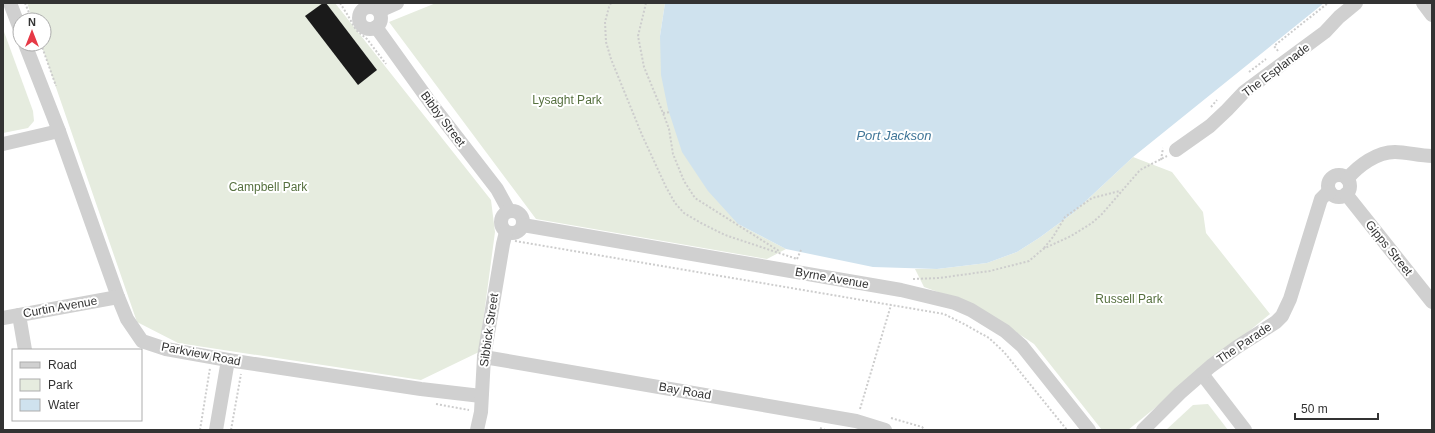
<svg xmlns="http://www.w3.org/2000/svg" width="1435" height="433" viewBox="0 0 1435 433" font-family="Helvetica,sans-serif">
<rect width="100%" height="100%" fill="#fff"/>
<g fill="#e6ecdf">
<path d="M27 3H335L491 200 495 232 479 352 421 380 178 343 137 322 41 44H44V20H33Z"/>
<path d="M436 3H665L660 36 738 224 786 249 767 259 536 219 389 22Z"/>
<path d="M3 29 33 111 34 121 28 128 3 133Z"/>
<path d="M1133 157 1172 172 1203 212 1206 233 1270 314 1128 430H1102L1034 344 977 306 924 287 915 269H937L987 263 1017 252 1039 238 1073 213Z"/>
<path d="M1208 404 1228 430H1166L1193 405Z"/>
</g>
<path fill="#cfe2ee" d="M665 3H1324L1133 157 1073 213 1039 238 1017 252 987 263 937 269 873 267 786 249 738 224 708 191 682 152 668 109 661 75 660 36Z"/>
<path fill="#1a1a1a" d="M323 3H326L377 70 358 85 305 16Z"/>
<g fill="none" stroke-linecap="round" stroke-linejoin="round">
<g stroke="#cdcdcd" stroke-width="2" stroke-dasharray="2 2" stroke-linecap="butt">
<path d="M25 3 32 20"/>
<path d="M340 3 347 14 356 30 367 39 386 64"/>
<path d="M611 3 609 7 605 22 606 42 611 59 642 135 666 187 675 203 684 213 701 223 725 235 797 259"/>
<path d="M646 3 638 36 644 67 663 113 669 129 673 154 684 181 695 198 779 251"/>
<path d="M41 44 56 86"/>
<path d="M1278 51 1274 46 1328 3"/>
<path d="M1249 72 1266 59"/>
<path d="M1211 107 1217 100"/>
<path d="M663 113 670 112"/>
<path d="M1161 160 1163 148"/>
<path d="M515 241 944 314 964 324 989 338 1004 352 1067 430"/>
<path d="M1044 248 1053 237 1065 217 1092 198 1120 191"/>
<path d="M797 259 801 250"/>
<path d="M913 279 939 278 990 271 1029 261 1043 249 1071 236 1092 223 1102 214 1140 170 1167 156"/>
<path d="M436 404 469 410"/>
<path d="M860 409 891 305"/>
<path d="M891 418 922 427 925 430"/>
<path d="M820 428 825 430"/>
<path d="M200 430 210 368"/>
<path d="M231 430 241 374"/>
</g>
<g stroke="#d0d0d0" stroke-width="14">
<path d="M10 3 20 29"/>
<path d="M1423 3 1432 15"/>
<circle cx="370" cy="18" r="11"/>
<path d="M379 11 397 3"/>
<path d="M376 27 432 105 497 189 509 211"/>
<path d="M25 44 59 131 118 297 127 319 142 341 166 349 228 360 421 389 481 396"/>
<path d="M3 144 59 131"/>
<path d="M1176 150 1210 126 1227 110 1244 92 1325 32 1339 17 1356 3"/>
<circle cx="1339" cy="186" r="11"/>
<path d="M1347 179C1359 165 1377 152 1395 152 1407 152 1419 156 1432 156"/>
<path d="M1346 194 1432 302"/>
<circle cx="512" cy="222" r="11"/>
<path d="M523 225 901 290 955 303 971 310 1005 331 1022 346 1089 430"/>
<path d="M19 315 25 350"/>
<path d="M3 318 118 297"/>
<path d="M484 357 856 421 885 430"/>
<path d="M1202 374 1245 430"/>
<path d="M216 430 228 360"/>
<path d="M477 430 481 412 484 357 503 244 506 232"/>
<path d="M1143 430 1180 393 1211 366 1237 347 1276 322 1282 316 1290 299 1321 199 1326 194 1330 192"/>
</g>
</g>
<g text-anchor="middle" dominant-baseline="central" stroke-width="4" stroke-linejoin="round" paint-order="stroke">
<g font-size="12" fill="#333" stroke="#fff">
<text transform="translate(1276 70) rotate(-37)">The Esplanade</text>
<text transform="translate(443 119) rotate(53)">Bibby Street</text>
<text transform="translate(1389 248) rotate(51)">Gipps Street</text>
<text transform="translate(832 278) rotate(10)">Byrne Avenue</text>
<text transform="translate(60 307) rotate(-10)">Curtin Avenue</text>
<text transform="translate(489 330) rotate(-82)">Sibbick Street</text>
<text transform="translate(1244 343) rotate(-34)">The Parade</text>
<text transform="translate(201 354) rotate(11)">Parkview Road</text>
<text transform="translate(685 391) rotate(10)">Bay Road</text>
</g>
<g font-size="12" fill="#56703f" stroke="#fff">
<text x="567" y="100">Lysaght Park</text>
<text x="268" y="187">Campbell Park</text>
<text x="1129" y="299">Russell Park</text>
</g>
<g font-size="13" font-style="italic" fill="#3f7597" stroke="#fff">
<text x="894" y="135">Port Jackson</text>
</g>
</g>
<rect width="1435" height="433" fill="none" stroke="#333333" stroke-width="8"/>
<rect x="12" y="349" width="130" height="72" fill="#ffffff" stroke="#adadad"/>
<rect x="20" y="362" width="20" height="6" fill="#d0d0d0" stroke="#adadad"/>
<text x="48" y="369" font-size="12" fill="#333333">Road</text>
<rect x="20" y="379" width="20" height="12" fill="#e6ecdf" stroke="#adadad"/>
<text x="48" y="389" font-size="12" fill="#333333">Park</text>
<rect x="20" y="399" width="20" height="12" fill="#cfe2ee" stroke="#adadad"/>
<text x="48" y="409" font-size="12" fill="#333333">Water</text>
<g transform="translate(32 32)"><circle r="19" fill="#ffffff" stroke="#adadad"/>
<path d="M0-3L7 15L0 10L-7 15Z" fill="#e63946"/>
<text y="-6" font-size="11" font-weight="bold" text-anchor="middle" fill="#333333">N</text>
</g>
<path d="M1295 413v6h83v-6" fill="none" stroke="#333333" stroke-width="2"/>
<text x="1301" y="413" font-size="12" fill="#333333" stroke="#ffffff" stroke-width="3" paint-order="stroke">50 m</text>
</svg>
